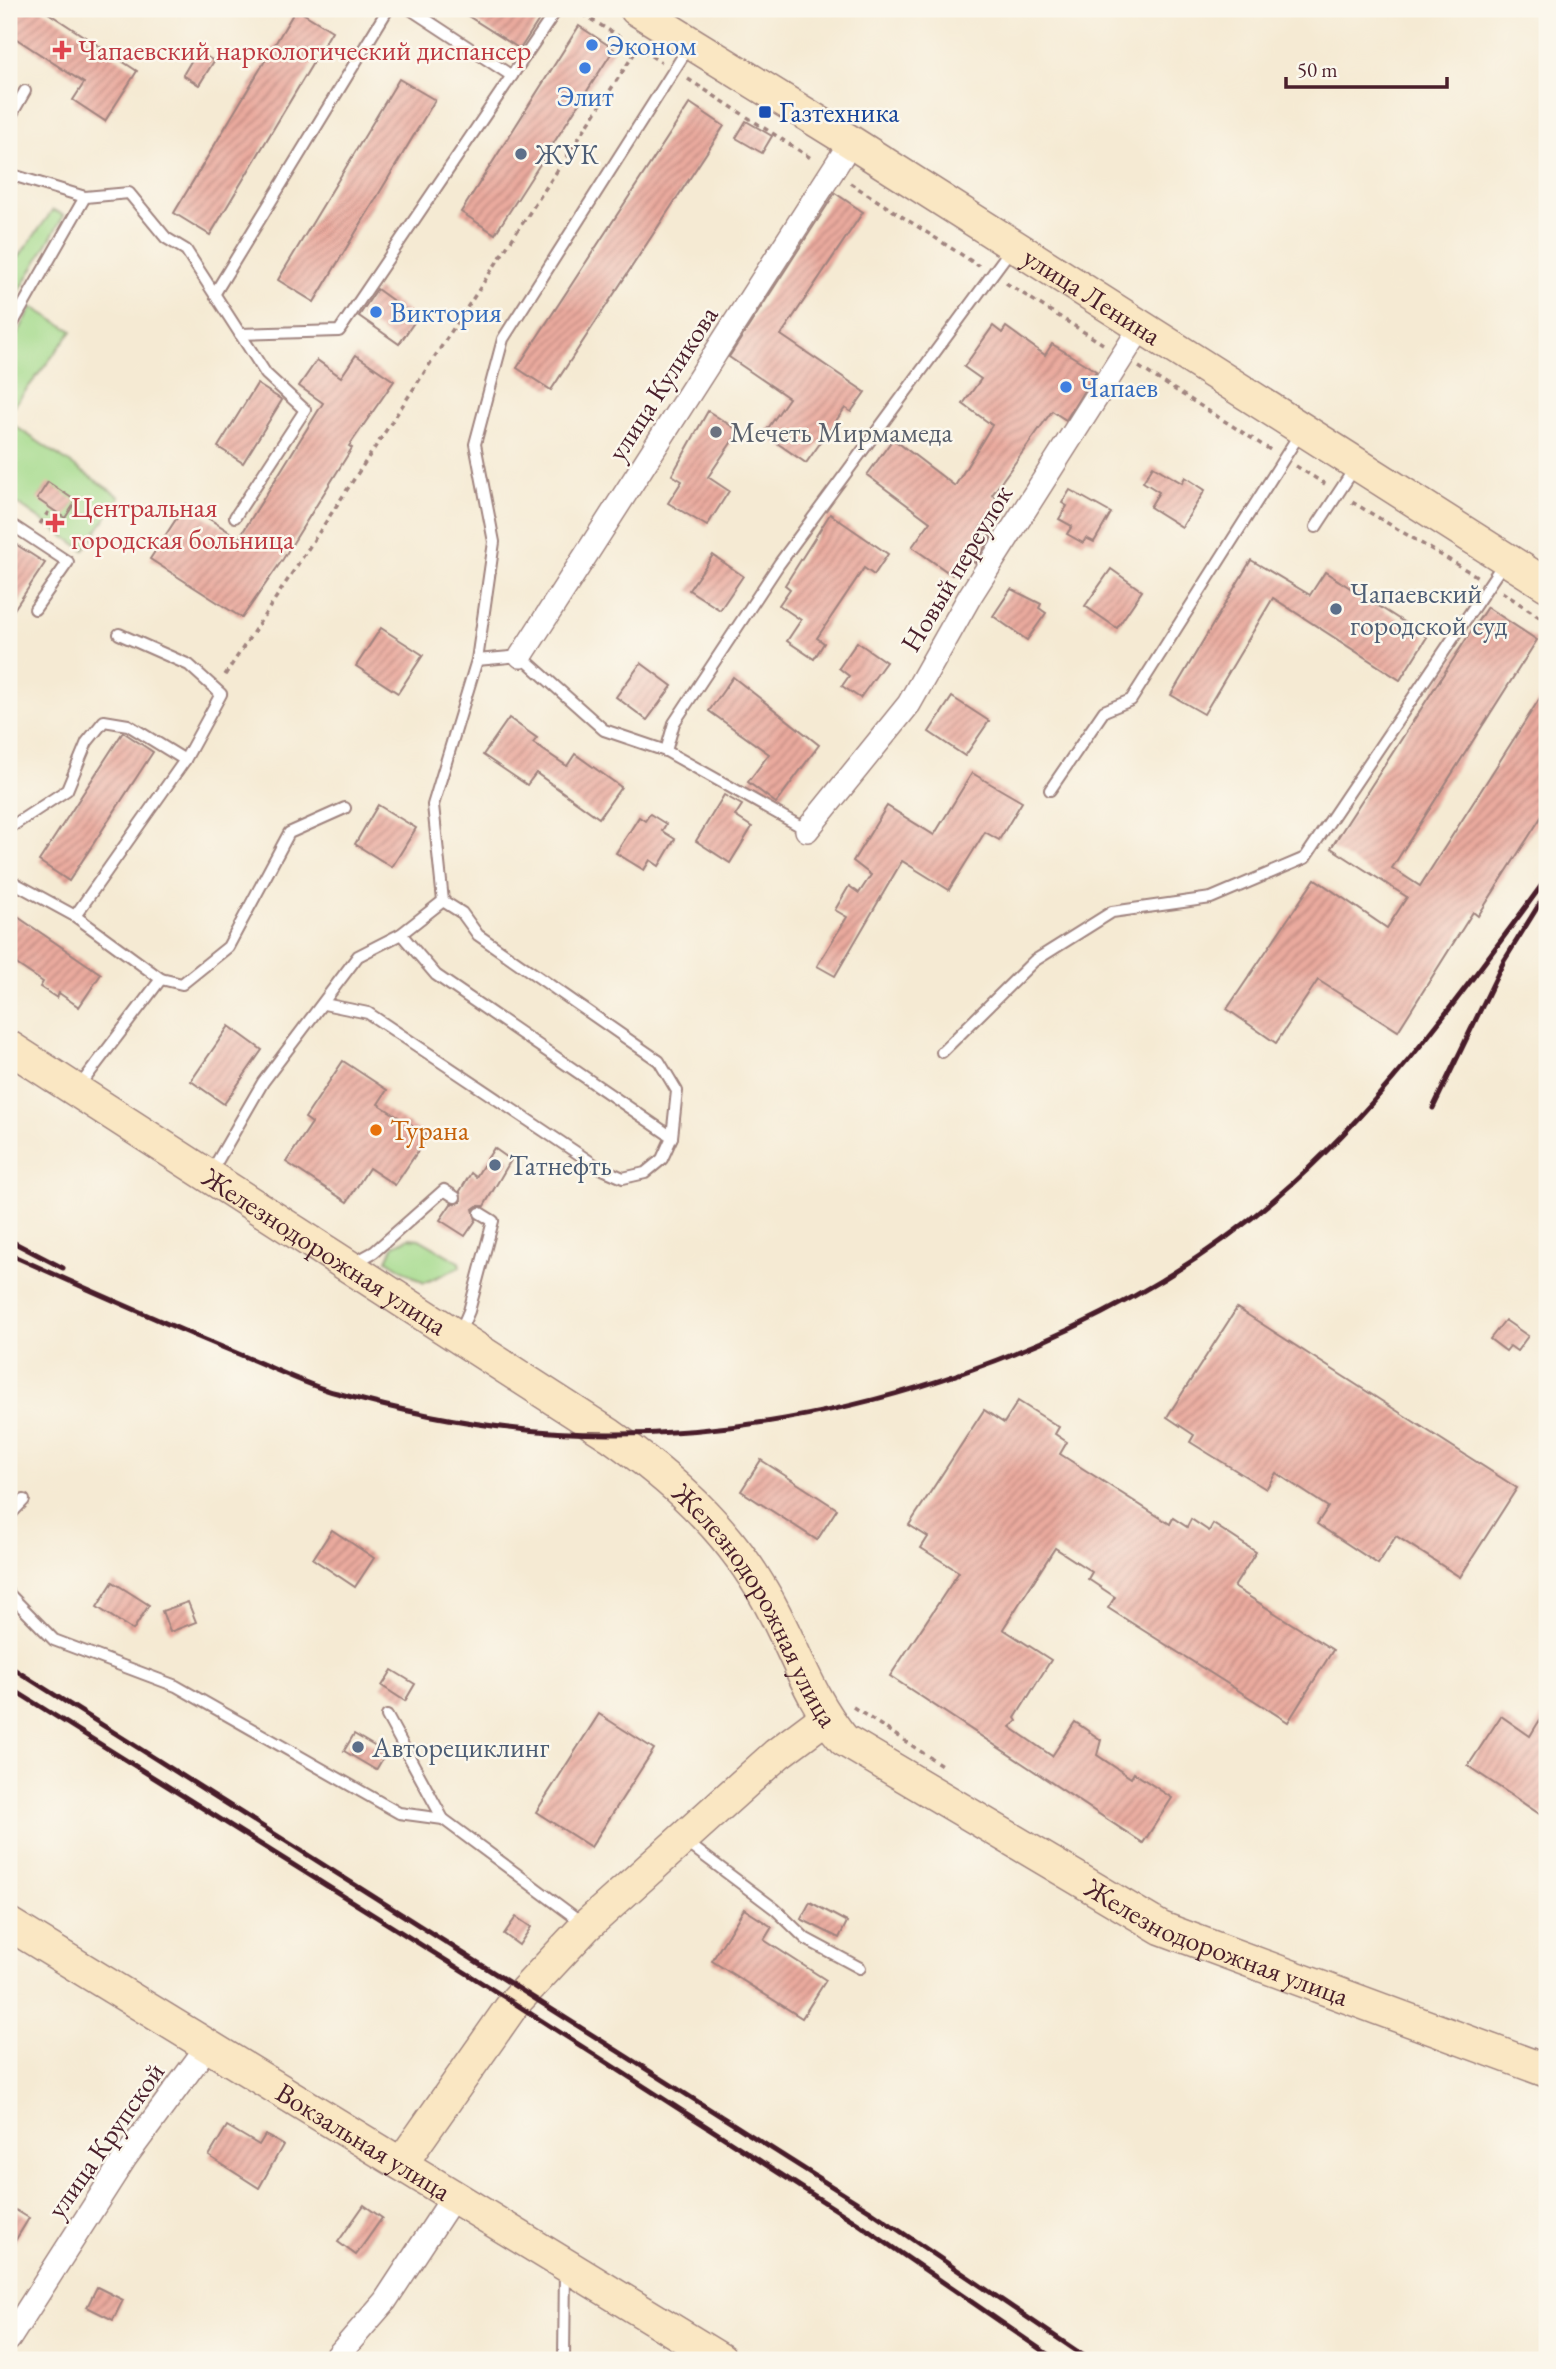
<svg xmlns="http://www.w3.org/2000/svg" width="1556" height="2369" viewBox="0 0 1556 2369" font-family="'EB Garamond',serif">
<defs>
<pattern id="building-hatch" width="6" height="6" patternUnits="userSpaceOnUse" patternTransform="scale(1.75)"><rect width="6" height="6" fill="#eaaa9e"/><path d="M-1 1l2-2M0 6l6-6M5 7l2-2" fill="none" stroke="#c08a81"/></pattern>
</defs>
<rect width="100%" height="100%" fill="#fbf7ec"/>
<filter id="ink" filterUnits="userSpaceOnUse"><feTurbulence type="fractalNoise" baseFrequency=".0143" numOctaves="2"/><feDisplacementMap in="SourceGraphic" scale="14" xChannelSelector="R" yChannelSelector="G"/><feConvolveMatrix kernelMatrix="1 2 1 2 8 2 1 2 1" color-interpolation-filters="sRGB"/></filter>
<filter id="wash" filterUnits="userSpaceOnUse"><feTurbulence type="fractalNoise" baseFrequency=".00686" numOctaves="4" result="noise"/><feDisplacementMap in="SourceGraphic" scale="28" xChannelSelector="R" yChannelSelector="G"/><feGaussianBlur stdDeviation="1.57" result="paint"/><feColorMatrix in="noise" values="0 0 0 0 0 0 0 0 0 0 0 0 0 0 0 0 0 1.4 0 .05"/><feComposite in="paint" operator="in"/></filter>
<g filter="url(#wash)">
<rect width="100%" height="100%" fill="#f5ead3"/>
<g fill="#a4da8c" stroke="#777c5c" stroke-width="2">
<path d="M53 210 64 215 9 309V270Z"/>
<path d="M32 307 72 331 9 412V350Z"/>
<path d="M9 422 120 497 84 550 18 504 9 510Z"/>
<path d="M409 1238 419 1239 459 1262 460 1267 424 1283 387 1260 394 1245Z"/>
</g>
<g id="blocks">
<g fill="url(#building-hatch)">
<path d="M9 9H42L137 71 105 121 73 100 84 83 9 34Z"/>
<path d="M296 9 332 31 210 235 174 213Z"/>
<path d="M457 9H546L520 49Z"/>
<path d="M579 26 614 49 495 234 461 212Z"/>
<path d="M197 51 214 61 199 85 183 75Z"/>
<path d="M399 79 435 100 314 302 278 280Z"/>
<path d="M690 103 724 126 551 390 517 368Z"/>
<path d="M746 121 772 136 762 153 736 138Z"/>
<path d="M835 193 863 212 781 335 865 392 851 412 845 408 806 463 764 434 789 398 729 357Z"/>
<path d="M377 289 417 318 399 344 359 316Z"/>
<path d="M993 326 1002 333 1006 327 1045 355 1052 344 1096 371 1066 420 1052 411 992 495 1000 500 980 529 991 537 975 563 965 556 952 575 912 547 930 522 867 475 893 439 955 486 992 425 963 404 981 379 964 367Z"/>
<path d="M356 355 394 381 349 446 352 448 283 559 242 618 150 559 186 504 239 538 323 403 299 386 317 360 341 377Z"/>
<path d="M257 384 282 400 243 463 218 447Z"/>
<path d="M708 411 739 431 708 477 729 491 707 526 668 503 682 481 672 475Z"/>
<path d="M1153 466 1182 483 1185 477 1205 490 1182 527 1150 507 1159 492 1143 482Z"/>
<path d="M48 482 76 501 65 518 37 499Z"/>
<path d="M1070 490 1111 513 1094 542 1086 538 1083 543 1067 534 1072 526 1059 519 1067 506 1062 503Z"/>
<path d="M830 514 888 554 874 575 864 568 817 638 824 643 814 659 787 641 801 620 779 605 790 589 785 585Z"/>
<path d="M9 540 45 563 9 617Z"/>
<path d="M713 555 743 576 720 610 689 590Z"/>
<path d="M1251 560 1310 595 1325 572 1427 637 1400 680 1273 598 1204 714 1171 695Z"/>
<path d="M1111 569 1142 591 1117 628 1085 606Z"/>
<path d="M1011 589 1041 604 1039 608 1046 613 1027 640 993 616Z"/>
<path d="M1487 607 1537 640 1392 868 1420 886 1547 687V808L1478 916 1473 912 1398 1031 1318 980 1276 1043 1227 1009 1315 879 1387 928 1407 897 1331 848Z"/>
<path d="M381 628 423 655 398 693 356 666Z"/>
<path d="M857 642 886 662 860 698 842 686 849 676 839 668Z"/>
<path d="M641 663 672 686 647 720 616 697Z"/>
<path d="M733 677 819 745 776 803 748 782 769 754 709 711Z"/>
<path d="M952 697 989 721 965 756 929 732Z"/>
<path d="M509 718 537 738 533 743 567 766 575 754 621 787 599 818 536 773 527 785 483 755Z"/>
<path d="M123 732 153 752 69 881 39 861Z"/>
<path d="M972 773 1022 802 999 840 985 832 949 890 902 861 835 976 817 966 847 917 835 910 849 886 859 893 871 875 853 861 887 806 934 835Z"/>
<path d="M724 795 742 805 735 816 752 827 730 863 696 841Z"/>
<path d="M378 805 416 828 392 867 355 844Z"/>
<path d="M650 814 666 824 662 831 675 839 659 866 650 860 644 870 616 853 639 817 645 821Z"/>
<path d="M9 911 101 974 79 1007 59 993 57 998 40 987 43 982 9 959Z"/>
<path d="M229 1026 262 1050 224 1104 191 1081Z"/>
<path d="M343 1061 387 1090 378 1104 428 1136 395 1185 369 1168 347 1202 286 1162 312 1123 305 1118Z"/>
<path d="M494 1148 511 1160 484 1206H477L473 1209 476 1220 465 1236 440 1220 451 1204 461 1202 460 1191 471 1173 476 1177Z"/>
<path d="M1237 1308 1517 1488 1460 1577 1396 1536 1378 1564 1317 1524 1328 1507 1276 1473 1266 1489 1190 1442 1194 1435 1167 1417Z"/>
<path d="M1505 1320 1528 1336 1517 1351 1510 1346 1506 1351 1490 1339Z"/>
<path d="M1018 1401 1059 1427 1055 1434 1067 1442 1060 1454 1170 1524 1173 1518 1187 1527 1191 1519 1209 1531 1213 1524 1256 1552 1234 1587 1333 1650 1288 1722 1108 1608 1115 1597 1088 1579 1092 1572 1055 1548 1003 1629 1051 1660 1015 1718 1017 1721 1010 1727 1052 1756 1075 1722 1101 1740 1097 1755 1131 1778 1134 1773 1172 1798 1143 1843 890 1676 959 1572 921 1548 928 1537 909 1525 984 1410 1004 1423Z"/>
<path d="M761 1460 837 1509 817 1540 741 1491Z"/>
<path d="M332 1530 374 1558 355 1587 313 1559Z"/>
<path d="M113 1582 149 1605 133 1630 97 1607Z"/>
<path d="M188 1602 196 1622 170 1632 162 1611Z"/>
<path d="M392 1670 415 1684 405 1701 382 1686Z"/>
<path d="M1547 1708V1819L1468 1766 1501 1716 1530 1736Z"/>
<path d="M599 1714 654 1749 591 1847 536 1812Z"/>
<path d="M354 1734 386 1753 376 1770 344 1751Z"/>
<path d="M810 1902 847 1922 839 1938 801 1919Z"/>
<path d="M744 1909 772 1927 764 1940 826 1980 802 2018 712 1961Z"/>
<path d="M516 1917 531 1927 519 1945 504 1934Z"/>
<path d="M227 2126 259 2145 265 2135 283 2145 259 2188 209 2156Z"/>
<path d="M364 2205 382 2218 356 2255 338 2242Z"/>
<path d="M9 2206 29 2218 9 2251Z"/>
<path d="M97 2287 123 2300 113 2320 87 2307Z"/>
</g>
</g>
</g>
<g filter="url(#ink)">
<use href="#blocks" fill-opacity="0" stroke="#a0847f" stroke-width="2"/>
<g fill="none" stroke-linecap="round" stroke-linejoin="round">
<defs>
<g id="lane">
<path d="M410 9 512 76"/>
<path d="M9 119 25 91"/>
<path d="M9 174 85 197 129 193 166 238 186 250 266 374 305 410 235 517"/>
<path d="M215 293 388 9"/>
<path d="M9 330 85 197"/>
<path d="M240 334 339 331 553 15"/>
<path d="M9 527H15L68 562 35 609"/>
<path d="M1316 527 1356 466"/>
<path d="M477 660 521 656 604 730 666 751 807 830"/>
<path d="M666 751 674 723 779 564 1011 249"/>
<path d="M1050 790 1104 711 1131 700 1302 430"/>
<path d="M9 828 67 790 87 742 104 721 128 725 185 760"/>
<path d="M9 880 75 916 161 979 78 1088"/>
<path d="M75 916 185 760 221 694 189 665 119 634"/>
<path d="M401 934 436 975 672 1137"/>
<path d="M161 979 182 984 228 947 289 833 345 808"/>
<path d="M324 1004 368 1013 598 1167 623 1178 645 1173 662 1159 672 1137 677 1091 659 1061 478 935 462 913 443 901"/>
<path d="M942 1052 1034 961 1112 912 1211 898 1305 858 1505 561"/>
<path d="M210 1174 263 1082 358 956 401 934 443 901 433 805 477 660 494 542 475 444 503 339 690 45"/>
<path d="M354 1263 374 1252 444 1190 455 1197"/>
<path d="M459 1334 469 1311 493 1221 480 1213"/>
<path d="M9 1516 24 1500"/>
<path d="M9 1594 54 1640 176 1686 399 1813 443 1819"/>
<path d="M387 1716 443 1819 584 1924"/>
<path d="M686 1842 775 1909 806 1939 860 1968"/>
<path d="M564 2360 565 2269"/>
</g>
<g id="street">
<path d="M521 656 851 142"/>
<path d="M807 830 909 704 970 596 1141 327"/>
<path d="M9 2339 125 2158 207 2047"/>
<path d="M334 2360 385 2301 454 2196"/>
</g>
<g id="secondary">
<path id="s1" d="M636 9 851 142 1547 585"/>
<path id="s2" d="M9 1047 610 1435C671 1478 724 1525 762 1590 792 1640 806 1695 844 1740L1161 1928 1547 2071"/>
<path id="s3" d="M9 1924 721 2360"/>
<path d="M401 2164 514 2003 586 1926 777 1754 825 1718"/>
</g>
</defs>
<use href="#lane" stroke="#a0847f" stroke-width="14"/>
<use href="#street" stroke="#a0847f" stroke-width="26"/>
<use href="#secondary" stroke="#a0847f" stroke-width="35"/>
<g stroke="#a0847f" stroke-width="3.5" stroke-dasharray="5 5" stroke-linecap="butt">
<path d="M574 9 661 62"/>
<path d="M688 79 814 160"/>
<path d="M850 183 979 266"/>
<path d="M1006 283 1103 344"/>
<path d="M1139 367 1272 451"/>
<path d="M1296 466 1325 484"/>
<path d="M1352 502 1478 577"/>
<path d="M40 524 51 508"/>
<path d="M1502 592 1547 622"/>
<path d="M225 675 638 48"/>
<path d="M853 1707 943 1766"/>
</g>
<use href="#lane" stroke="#fff" stroke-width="10"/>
<use href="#street" stroke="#fff" stroke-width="23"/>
<use href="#secondary" stroke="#fae7c3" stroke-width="32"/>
<g stroke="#4a1f2b" stroke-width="5">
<path d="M1433 1108 1504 961 1540 903"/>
<path d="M9 1240 63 1268"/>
<path d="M9 1254C87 1289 166 1324 246 1357 276 1369 306 1385 337 1393 425 1418 517 1434 609 1434 836 1436 1104 1347 1277 1197 1382 1107 1465 989 1547 878"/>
<path d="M9 1666 869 2210 1090 2360"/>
<path d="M9 1687 514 2003 860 2225 1056 2360"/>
</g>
</g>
</g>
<g fill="#3f7fe0" stroke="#fbf7ec" stroke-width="2.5">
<circle cx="592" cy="45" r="7"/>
<circle cx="585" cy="68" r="7"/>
<circle cx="376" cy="312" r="7"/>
<circle cx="1066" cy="387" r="7"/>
</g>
<g fill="#e0444e" stroke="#fbf7ec" stroke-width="2.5">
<path d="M58.5 39.5h7v7h7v7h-7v7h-7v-7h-7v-7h7z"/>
<path d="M51.5 512.5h7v7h7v7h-7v7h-7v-7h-7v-7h7z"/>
</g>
<rect fill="#1a4fb4" stroke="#fbf7ec" stroke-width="2.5" x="758" y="105" width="14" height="14" rx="3.5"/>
<g fill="#5c6f8a" stroke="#fbf7ec" stroke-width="2.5">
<circle cx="521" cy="154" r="7"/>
<circle cx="1336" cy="609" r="7"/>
<circle cx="495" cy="1165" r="7"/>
<circle cx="358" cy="1747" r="7"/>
</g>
<circle fill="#6b7280" stroke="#fbf7ec" stroke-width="2.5" cx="716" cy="432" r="7"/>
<circle fill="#e8710a" stroke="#fbf7ec" stroke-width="2.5" cx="376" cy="1130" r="7"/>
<g text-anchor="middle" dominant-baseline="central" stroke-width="5" stroke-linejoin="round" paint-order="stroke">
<g font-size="28" fill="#366cbe" stroke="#fbf7ec" text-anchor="start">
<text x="606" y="45">Эконом</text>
<text x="585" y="96" text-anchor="middle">Элит</text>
<text x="390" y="312">Виктория</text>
<text x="1080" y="387">Чапаев</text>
</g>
<g font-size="28" fill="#be3a42" stroke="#fbf7ec" text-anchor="start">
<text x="78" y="50">Чапаевский наркологический диспансер</text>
<text x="71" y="507">Центральная<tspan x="71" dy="32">городская больница</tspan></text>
</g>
<g font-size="28" fill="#164399" stroke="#fbf7ec" text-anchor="start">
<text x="779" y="112">Газтехника</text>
</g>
<g font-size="28" fill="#4e5e75" stroke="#fbf7ec" text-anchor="start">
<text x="535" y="154">ЖУК</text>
<text x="1350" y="593">Чапаевский<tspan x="1350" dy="32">городской суд</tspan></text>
<text x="509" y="1165">Татнефть</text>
<text x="372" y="1747">Авторециклинг</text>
</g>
<g font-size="28" fill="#4a1f2b" stroke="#fbf7ec">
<text stroke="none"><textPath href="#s1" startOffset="539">улица Ленина</textPath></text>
<text transform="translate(662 383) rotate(-57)">улица Куликова</text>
<text transform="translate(956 568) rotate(-59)">Новый переулок</text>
<text stroke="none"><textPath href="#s2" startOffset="376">Железнодорожная улица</textPath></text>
<text stroke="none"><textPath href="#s2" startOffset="943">Железнодорожная улица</textPath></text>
<text stroke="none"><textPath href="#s2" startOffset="1531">Железнодорожная улица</textPath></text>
<text transform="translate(105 2140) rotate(-55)">улица Крупской</text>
<text stroke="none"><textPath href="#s3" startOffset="416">Вокзальная улица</textPath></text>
</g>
<g font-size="28" fill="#5b616d" stroke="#fbf7ec" text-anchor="start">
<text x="730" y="432">Мечеть Мирмамеда</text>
</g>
<g font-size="28" fill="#c56008" stroke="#fbf7ec" text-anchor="start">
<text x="390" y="1130">Турана</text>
</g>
</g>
<rect width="1556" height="2369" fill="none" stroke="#fbf7ec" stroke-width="35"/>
<path d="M1286 77v10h161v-10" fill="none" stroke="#4a1f2b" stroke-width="3.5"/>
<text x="1297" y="77" font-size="21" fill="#4a1f2b" stroke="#fbf7ec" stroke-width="5" paint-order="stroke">50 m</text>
</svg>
